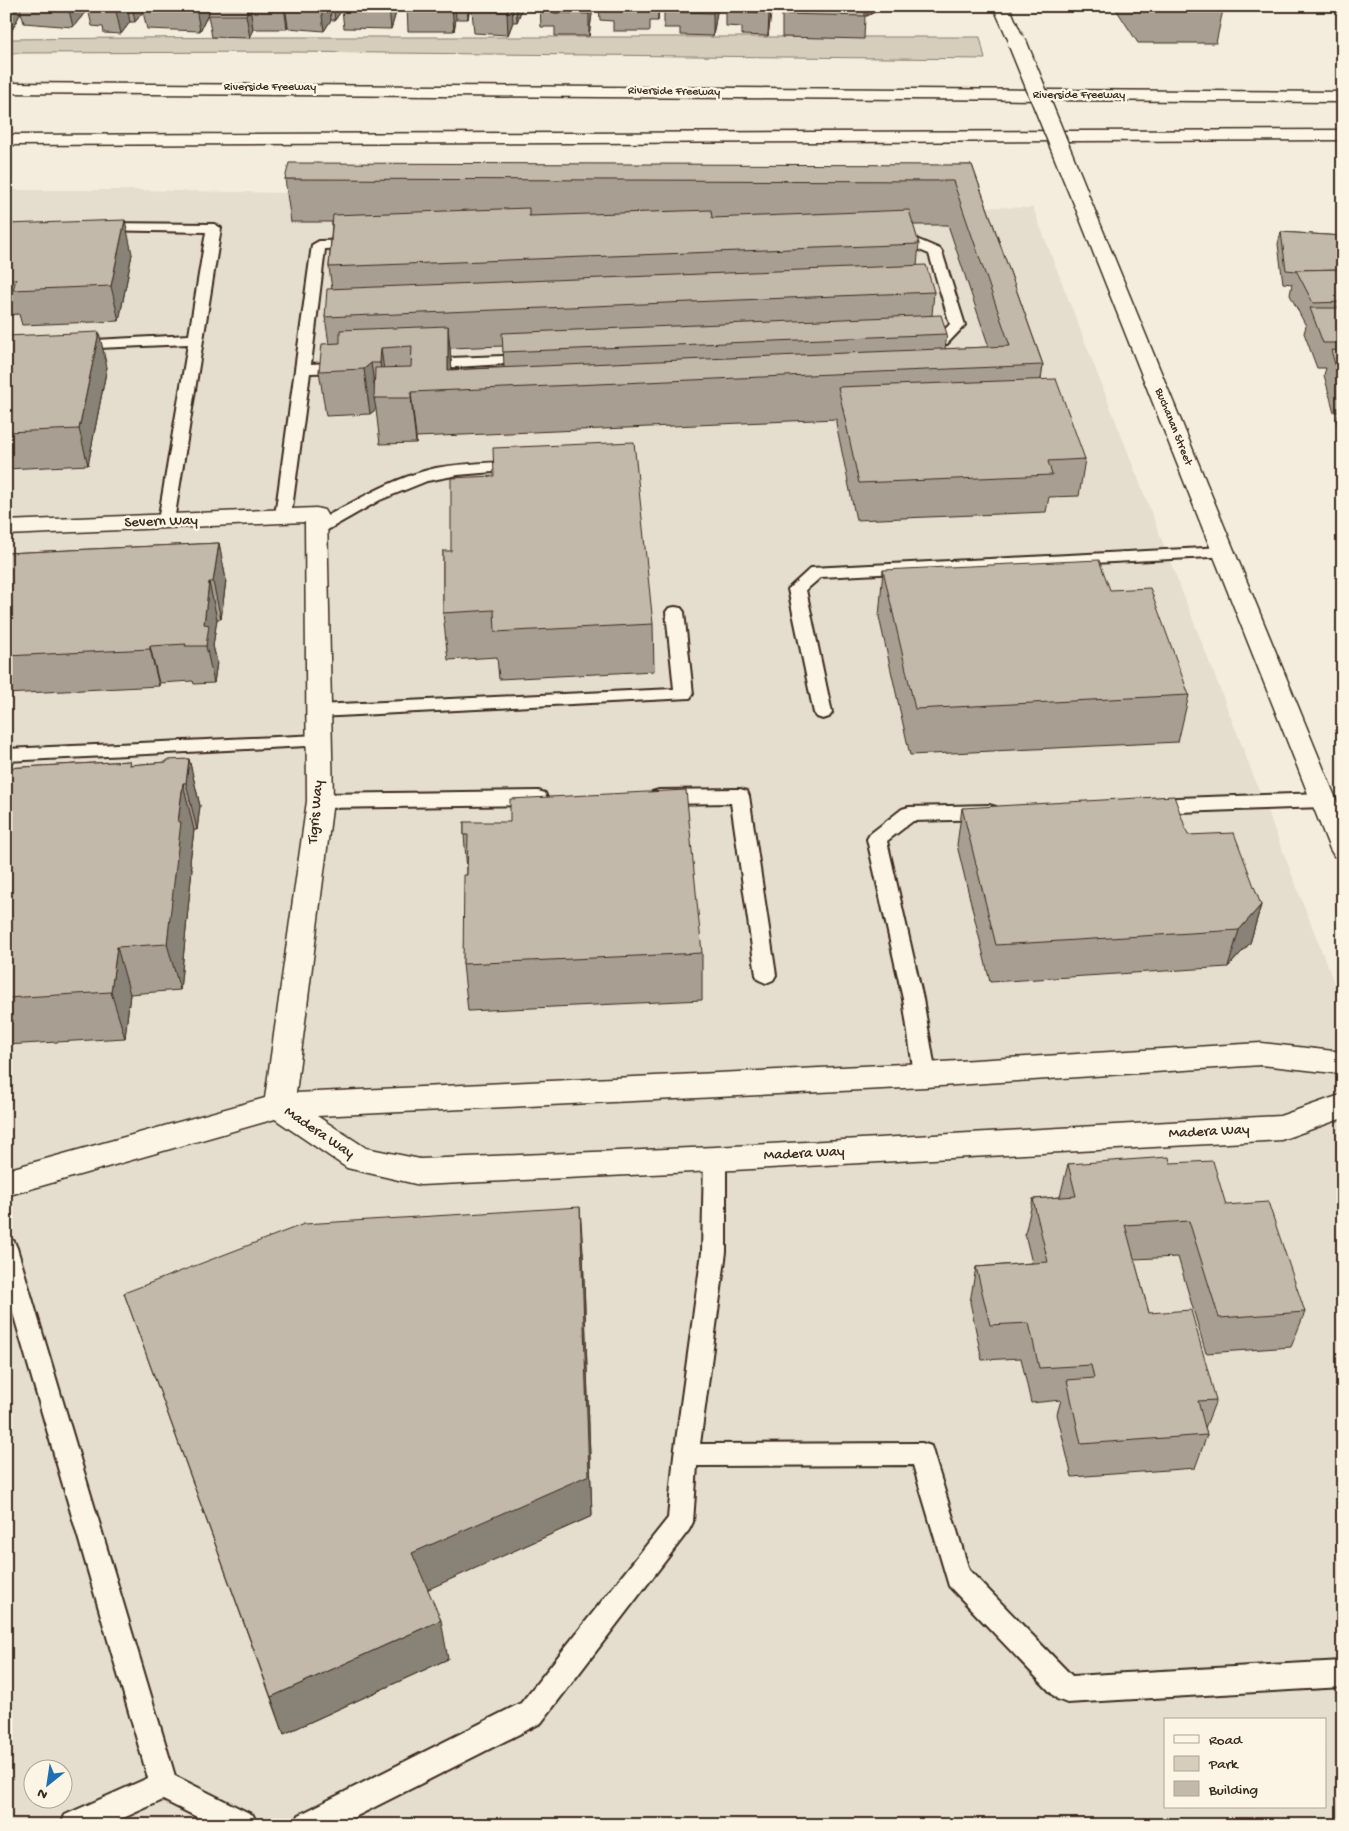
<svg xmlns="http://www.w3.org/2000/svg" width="1349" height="1831" viewBox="0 0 1349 1831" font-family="'Gochi Hand',sans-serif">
<rect width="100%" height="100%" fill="#f4eddd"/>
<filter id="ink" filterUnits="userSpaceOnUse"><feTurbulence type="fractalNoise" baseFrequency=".02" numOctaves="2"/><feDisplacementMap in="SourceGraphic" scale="10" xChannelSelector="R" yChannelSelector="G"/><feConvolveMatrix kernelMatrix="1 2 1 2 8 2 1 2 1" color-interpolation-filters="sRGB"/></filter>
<g filter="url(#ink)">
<path fill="#e5ddce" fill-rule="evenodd" d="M6 190H133L1033 208 1343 1006V1825H6ZM1165 1720H1325V1807H1165ZM32 1768H62V1798H32Z"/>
<path fill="#d6cdbd" stroke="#887c6e" d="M261 37H980L985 59 291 52 6 53V39Z"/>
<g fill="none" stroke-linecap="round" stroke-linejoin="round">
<defs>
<g id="lane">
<path d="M101 223 214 224 221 228 174 521 172 524H160L158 521 188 344 76 349 71 348 69 345 71 342 76 341 189 335 206 232 96 230 94 227Z"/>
<path d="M892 234 907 235 940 249 942 252 965 325 947 344 916 345 914 342 916 339 938 337 950 324 929 254 900 242 887 241 885 238Z"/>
<path d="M358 240 365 244 363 247 325 249 311 364 345 362 350 364 353 367 350 370 345 372 310 373 291 516 289 519H277L275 516 312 245 319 241Z"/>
<path d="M530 355 535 356 537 359 535 362 424 369 419 367 416 364 419 361 424 359Z"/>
<path d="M521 461 527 463 529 466 527 469 458 475 427 481 380 500 322 533H310L308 529 310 525C351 504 391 478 436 468 464 463 493 463 521 461Z"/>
<path d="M1224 547 1230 548 1232 552 1230 556 821 577 806 590 832 713 829 717 823 719 817 717 814 713 788 589 811 568Z"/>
<path d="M675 607 681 608 684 612 693 694 690 698 318 717 312 715 309 711 312 707 318 705 674 689 666 612 669 608Z"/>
<path d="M319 735 326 737 328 741 326 745 6 761V749Z"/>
<path d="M740 789 747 791 749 796 776 975 773 980 766 983 759 980 756 975 731 803 659 804 652 802 650 797 652 792 659 790Z"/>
<path d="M538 791 545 793 547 798 545 803 538 805 320 808 313 806 311 801 313 796 320 794Z"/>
<path d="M1323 793 1330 795 1332 800 1330 805 1323 807 1150 813 1143 811 1140 806 1143 801 1150 799Z"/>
<path d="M989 805 996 807 999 812 996 817 989 819 913 821 887 841 923 999 936 1075 933 1081 925 1083 917 1081 914 1075 903 999 867 839 870 834 902 809 909 807Z"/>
<path d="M715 1150 723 1153 726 1159V1252L700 1444 922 1443 931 1446 969 1570 1072 1676 1343 1661V1687L1067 1703 1057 1699 949 1586 913 1465 697 1466 693 1522 689 1530 541 1723 339 1825H295L299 1815 521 1703 668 1518 674 1455 702 1252 704 1159 707 1153Z"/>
<path d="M6 1238 14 1241 17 1248 175 1776 253 1815 257 1825H213L163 1800 108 1825H61L65 1815 148 1778 6 1289Z"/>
</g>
<path id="street" d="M316 508 324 510 327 515 333 801 296 1093 925 1063 1261 1043 1343 1052V1074L1261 1065 925 1087 317 1116 366 1148 420 1159 715 1147 1280 1116 1343 1094V1118L1281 1140 715 1171 420 1185 347 1168 275 1119 6 1196V1170L265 1098 307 801 305 522 6 535V521Z"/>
<g id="secondary">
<path d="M993 6H1009L1025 42 1023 46H1011Z"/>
<path d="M1079 188 1086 190 1088 194 1343 816V858L1334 856 1330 849 1070 194 1072 190Z"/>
</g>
<g id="highway">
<path d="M6 83 1343 92V102L6 93Z"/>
<path d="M1343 130V140L6 145V135Z"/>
</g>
</defs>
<use href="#lane" stroke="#3b2a1e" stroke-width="4"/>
<use href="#street" stroke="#3b2a1e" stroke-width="3"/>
<use href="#secondary" stroke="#3b2a1e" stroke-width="3"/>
<use href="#highway" stroke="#3b2a1e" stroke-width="3"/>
<use href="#lane" fill="#fcf5e5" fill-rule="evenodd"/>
<use href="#street" fill="#fcf5e5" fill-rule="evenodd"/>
<use href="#secondary" fill="#fcf5e5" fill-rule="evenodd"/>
<use href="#highway" fill="#fcf5e5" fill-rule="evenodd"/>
<defs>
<path id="secondary-bridge" d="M1017 42 1079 194"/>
</defs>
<use href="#secondary-bridge" stroke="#3b2a1e" stroke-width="21" stroke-linecap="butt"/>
<use href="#secondary-bridge" stroke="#fcf5e5" stroke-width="18"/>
</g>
<g fill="#a89f92" stroke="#3b2a1e" fill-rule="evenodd">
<path d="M6 6H398L391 29 344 28 342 10 335 20H331L324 31 288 28V26L287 29H253L250 38 212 37 208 15 209 12 200 31 147 29 143 12 135 22H130L121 34 104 33 103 27 92 26 88 9 73 27 24 23 21 12 12 30H6Z"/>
<path d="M407 6H470L468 19H456L454 31H408Z"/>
<path d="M474 6H523L517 22H513L508 35 474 33 472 10Z"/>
<path d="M540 6H593L589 36H555V27H541Z"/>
<path d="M599 6H659L658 21H650V31H613V21L600 20Z"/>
<path d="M664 6H718L713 36 680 35V28H664Z"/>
<path d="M726 6H772L768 36 742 35V27L726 26Z"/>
<path d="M782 6H886L867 16H865L864 39 782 37Z"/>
<path d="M1114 6H1222L1223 10 1216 43H1138Z"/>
<path d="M972 165 1043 365 1041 379 1085 459 1079 496 1049 497 1046 512 856 520 836 423V419L416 437V443L380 444 376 409 370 414 326 416 319 371 329 344 325 317 332 289 329 267 332 222H291L285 179ZM913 225H948L989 347 945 349 947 334 932 315 934 292 917 266 919 244ZM503 346 504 367 452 370 450 348Z"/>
<path d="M6 224 132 254 119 321 22 325 19 314 6 315Z"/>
<path d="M1281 232 1343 236V438L1336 421 1339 412H1334L1324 375 1326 368H1317L1304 333 1306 326 1290 295 1292 284 1283 283 1278 244Z"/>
<path d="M6 336 107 367 88 465 6 469Z"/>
<path d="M219 543 226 580 221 619H217L213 646 217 662 214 683 194 684 193 681 159 683V686L6 694V553Z"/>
<path d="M443 551 653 624 654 671 499 679 497 657 448 660 443 613Z"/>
<path d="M883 570 1189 695 1178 742 910 755 879 617Z"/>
<path d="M189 759 200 806 197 830H194L190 862 192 869 180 990 130 994 125 1038 6 1045V768L130 761 131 765 167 762Z"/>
<path d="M962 808 1188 835 1261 905 1250 943 1228 967 990 982 957 845Z"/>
<path d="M464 822 702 953V1000L468 1011 463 964 467 870 464 835Z"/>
<path d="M1170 1163 1226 1205 1305 1312 1291 1347 1206 1353 1178 1257 1134 1259 1149 1313 1216 1400 1205 1428 1207 1435 1195 1468 1072 1477 1057 1414 1061 1400 1031 1403 1021 1358 982 1360 970 1302 976 1267 1032 1263 1025 1234 1033 1199 1060 1197 1068 1164Z"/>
<path d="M583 1251 592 1516 427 1589 448 1659 284 1734 124 1293Z"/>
</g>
<g fill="#888277" stroke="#3b2a1e">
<path d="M7 6H20L21 12 12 30 6 8Z"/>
<path d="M68 6H88V9L73 27Z"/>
<path d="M120 6H127L130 22 121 34 116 11Z"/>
<path d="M132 6H142L143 12 135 22Z"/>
<path d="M197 6H212L200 31 196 8Z"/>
<path d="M250 6 253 29 250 38 246 15Z"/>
<path d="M284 6H285L288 26 287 29Z"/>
<path d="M322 6H330L331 20 324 31 321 8Z"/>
<path d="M333 6H341L342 10 335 20Z"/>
<path d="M398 6 391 29 389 7Z"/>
<path d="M452 6H455L456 19 454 31Z"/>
<path d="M467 6H470L468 19Z"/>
<path d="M509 6H512L513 22 508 35 507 12Z"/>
<path d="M516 6H523L517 22Z"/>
<path d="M590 6H593L589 36V14Z"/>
<path d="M658 6H659L658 21Z"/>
<path d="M715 6H718L713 36V13Z"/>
<path d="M770 6H772L768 36 769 13Z"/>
<path d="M868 6H886L867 16Z"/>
<path d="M125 220 132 254 119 321 111 286Z"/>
<path d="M448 326 452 371 448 370Z"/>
<path d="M99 332 107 367 88 465 79 429Z"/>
<path d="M381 348 387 393 385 398 380 363Z"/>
<path d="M371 363 376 398H374L376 409 370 414 364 369Z"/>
<path d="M411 392 416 437V443L411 398Z"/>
<path d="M219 543 226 580 221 619 213 582Z"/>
<path d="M209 582 217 619 213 646 217 662 214 683 206 646 204 624Z"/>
<path d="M150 646 159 683V686L150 649Z"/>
<path d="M189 759 200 806 197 830 186 783Z"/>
<path d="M183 783 194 830 190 862 192 869 180 990 167 944 178 822Z"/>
<path d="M1261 905 1250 943 1228 967 1239 930Z"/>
<path d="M117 947 130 994 125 1038 111 992Z"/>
<path d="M580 1207 583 1251 592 1516 420 1593 412 1553Z"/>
<path d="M441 1620 448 1659 284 1734 271 1697Z"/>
</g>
<g fill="#c3b9aa" stroke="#3b2a1e">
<path d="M103 6H120L116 11 99 10Z"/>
<path d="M145 6H197L196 8Z"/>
<path d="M212 6H250L246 15H208Z"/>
<path d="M300 6H322L321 8Z"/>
<path d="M407 6H452V9H406Z"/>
<path d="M474 6H509L507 12 472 10Z"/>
<path d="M555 6H590L589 14 554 13Z"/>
<path d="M613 6H650L649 8H613Z"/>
<path d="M681 6H715L713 13 680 12Z"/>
<path d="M743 6H770L769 13 742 12Z"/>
<path d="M783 6H865V16L782 14Z"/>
<path d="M1141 6H1222L1223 10H1143Z"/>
<path d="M289 163 972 165 1043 365 411 392V398H374L375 368 411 367 412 346 381 348 380 363H371L364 369 319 371 322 344 340 343V330L448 326V370L1010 346 953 181 285 179Z"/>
<path d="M529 208V216L711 210 712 218 909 210 919 244 329 267 333 215Z"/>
<path d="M125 220 111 286 13 290 16 279H6V224Z"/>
<path d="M1281 232 1343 236V269L1296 270V271L1286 270Z"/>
<path d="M926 265 934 292 325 317 327 289Z"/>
<path d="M1343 269V302L1313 303 1296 270Z"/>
<path d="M1310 308H1343V343H1323Z"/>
<path d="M941 315 947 334 503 352 502 333Z"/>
<path d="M99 332 79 429 6 432V336Z"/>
<path d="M1331 350 1343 351V386H1341Z"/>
<path d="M1056 379 1085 459 1048 461 1052 475 859 483 838 387Z"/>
<path d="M634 442 653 624 495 632 494 610 443 613V551H451V478L494 476 493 448Z"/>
<path d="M219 543 213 582H209L204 624 209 625 206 646H185L186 644 150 646V649L6 656V553Z"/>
<path d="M1099 560 1110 590 1150 588 1189 695 915 709 883 570Z"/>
<path d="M189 759 186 783H183L178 822H181L167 944 117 947 111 992 6 998V768L130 761 129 765 167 762V760Z"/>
<path d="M686 790 702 953 463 964 464 875H467L468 835H464V822H510V799Z"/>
<path d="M1174 796 1188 835 1234 833 1261 905 1239 930 996 945 962 808Z"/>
<path d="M1169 1157 1170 1163 1213 1161 1226 1205 1268 1202 1305 1312 1219 1318 1189 1221 1125 1225 1149 1313 1191 1310 1216 1400 1198 1401 1207 1435 1081 1444 1067 1380 1094 1378 1091 1365 1039 1368 1029 1323 990 1325 976 1267 1048 1262 1033 1199 1076 1196 1068 1164Z"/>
<path d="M580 1207 589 1475 412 1553 441 1620 271 1697 124 1293 304 1224Z"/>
</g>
</g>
<g text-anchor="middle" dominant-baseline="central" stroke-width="5" stroke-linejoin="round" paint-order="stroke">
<g font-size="12" fill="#3b2a1e" stroke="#fcf5e5">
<text x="270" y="88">Riverside Freeway</text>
<text transform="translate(674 92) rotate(1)">Riverside Freeway</text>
<text x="1079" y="96">Riverside Freeway</text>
<text transform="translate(1173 427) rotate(68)">Buchanan Street</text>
</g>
<g font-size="15" fill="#3b2a1e" stroke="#fcf5e5">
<text transform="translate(161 522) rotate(-2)">Severn Way</text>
<text transform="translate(316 812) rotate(-85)">Tigris Way</text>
<text transform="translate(1209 1132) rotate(-3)">Madera Way</text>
<text transform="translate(319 1133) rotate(34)">Madera Way</text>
<text transform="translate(804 1154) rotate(-3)">Madera Way</text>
</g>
</g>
<rect width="1349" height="1831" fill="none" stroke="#fcf5e5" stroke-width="25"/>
<rect x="12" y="12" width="1324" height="1806" fill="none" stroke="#3b2a1e" stroke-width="2" filter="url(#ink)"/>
<rect x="1164" y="1718" width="162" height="90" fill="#fcf5e5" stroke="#afa495"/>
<rect x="1174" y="1735" width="25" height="8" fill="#fcf5e5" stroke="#afa495"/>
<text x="1209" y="1744" font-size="15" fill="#3b2a1e">Road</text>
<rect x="1174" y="1756" width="25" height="15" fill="#d6cdbd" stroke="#afa495"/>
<text x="1209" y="1768" font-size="15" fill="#3b2a1e">Park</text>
<rect x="1174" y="1781" width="25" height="15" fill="#c3b9aa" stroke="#afa495"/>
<text x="1209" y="1794" font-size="15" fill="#3b2a1e">Building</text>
<g transform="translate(48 1784) rotate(210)"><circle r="24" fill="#fcf5e5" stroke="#afa495"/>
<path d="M0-4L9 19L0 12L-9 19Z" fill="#1f6fb2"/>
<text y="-8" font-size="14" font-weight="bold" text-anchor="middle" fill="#3b2a1e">N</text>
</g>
</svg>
